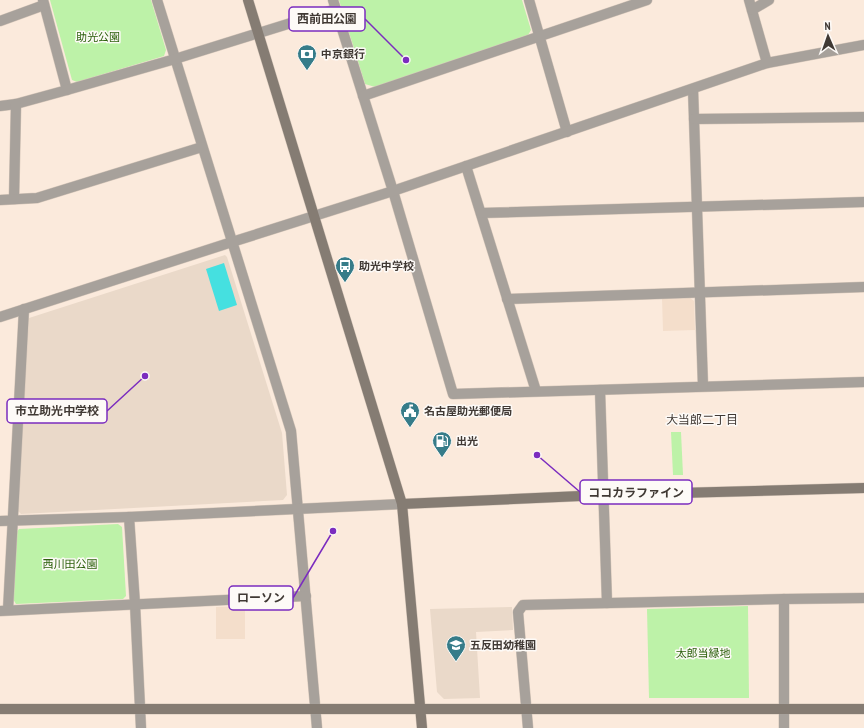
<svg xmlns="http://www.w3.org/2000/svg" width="864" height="728" viewBox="0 0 864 728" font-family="'PT Sans Narrow','Noto Sans JP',sans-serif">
<rect width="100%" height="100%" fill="#fbeadc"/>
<g fill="#f4decb">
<path d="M690 298 694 301 695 330 663 331 662 299Z"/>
<path d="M245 606V639H216V607Z"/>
</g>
<g fill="#ead9c9">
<path d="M225 255 227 257 282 433 287 495 283 500 21 514 17 510 29 318Z"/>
<path d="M512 607 513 630 476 632 480 698 444 699 437 692 430 609Z"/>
</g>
<g fill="#bdf2a8">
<path d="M50 0H151L166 50 164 56 77 82 72 80Z"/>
<path d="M339 0H522L531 30 528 35 375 87 365 84Z"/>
<path d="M671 432H681L683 475H673Z"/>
<path d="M118 524 122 527 126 596 123 599 16 604 13 599 16 533 19 529Z"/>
<path d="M748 606 749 698H649L647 609Z"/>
</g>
<path fill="#45e0e0" d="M224 263 237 305 219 311 206 269Z"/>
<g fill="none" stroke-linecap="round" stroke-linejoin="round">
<defs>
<g id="street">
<path d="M43 0 67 90"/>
<path d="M157 0 291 431 317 728"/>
<path d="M333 0 393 191 453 394 864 382"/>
<path d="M529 0 567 132"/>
<path d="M749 0 767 63"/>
<path d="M752 10 769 0"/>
<path d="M0 21 44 5"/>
<path d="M693 89 703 386"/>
<path d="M363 96 647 0"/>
<path d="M0 106 16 104 67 90 175 59 336 9"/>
<path d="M694 119 864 117"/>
<path d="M466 166 536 391"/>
<path d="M14 199 16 104"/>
<path d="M0 200 37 198 202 147"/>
<path d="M481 213 864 202"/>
<path d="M507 299 864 287"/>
<path d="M0 317 232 242 393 191 767 63 864 45"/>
<path d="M600 390 607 603"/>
<path d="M129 517 135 604 141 728"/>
<path d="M0 521 129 517 402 504"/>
<path d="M784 599V728"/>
<path d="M8 610 24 309"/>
<path d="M0 611 306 596"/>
<path d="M528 728 518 612 523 605 784 599 864 598"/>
</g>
<g id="secondary">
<path d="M248 0 402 504 422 728"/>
<path d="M402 504 603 495 864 488"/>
<path d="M0 709H864"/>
</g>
</defs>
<use href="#street" stroke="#d6c7ba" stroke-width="11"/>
<use href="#secondary" stroke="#d6c7ba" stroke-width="11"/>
<use href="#street" stroke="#a7a19b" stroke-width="10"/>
<use href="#secondary" stroke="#857c73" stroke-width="10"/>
</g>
<defs>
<symbol id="bank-pin" viewBox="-11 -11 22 30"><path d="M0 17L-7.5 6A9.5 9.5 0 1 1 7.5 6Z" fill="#367c89" stroke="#fdfaf7"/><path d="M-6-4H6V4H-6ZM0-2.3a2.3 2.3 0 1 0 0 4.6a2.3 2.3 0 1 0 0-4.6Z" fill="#fff"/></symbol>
<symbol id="bus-pin" viewBox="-11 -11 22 30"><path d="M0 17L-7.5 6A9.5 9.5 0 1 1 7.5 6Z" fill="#367c89" stroke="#fdfaf7"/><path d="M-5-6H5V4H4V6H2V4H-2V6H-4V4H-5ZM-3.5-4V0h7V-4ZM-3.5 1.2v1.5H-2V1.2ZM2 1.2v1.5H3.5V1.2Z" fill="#fff"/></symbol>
<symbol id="civic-pin" viewBox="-11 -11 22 30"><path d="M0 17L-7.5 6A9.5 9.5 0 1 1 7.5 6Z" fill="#367c89" stroke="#fdfaf7"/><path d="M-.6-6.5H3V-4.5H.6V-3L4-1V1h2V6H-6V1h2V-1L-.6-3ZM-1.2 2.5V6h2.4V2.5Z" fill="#fff"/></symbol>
<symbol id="fuel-pin" viewBox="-11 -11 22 30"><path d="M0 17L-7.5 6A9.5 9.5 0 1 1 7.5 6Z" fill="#367c89" stroke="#fdfaf7"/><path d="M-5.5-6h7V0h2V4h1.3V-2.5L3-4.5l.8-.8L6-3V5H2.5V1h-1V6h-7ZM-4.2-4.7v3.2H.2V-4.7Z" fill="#fff"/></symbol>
<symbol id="school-pin" viewBox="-11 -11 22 30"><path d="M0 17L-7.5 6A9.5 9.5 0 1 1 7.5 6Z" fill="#367c89" stroke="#fdfaf7"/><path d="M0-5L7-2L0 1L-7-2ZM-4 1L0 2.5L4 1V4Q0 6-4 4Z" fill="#fff"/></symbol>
</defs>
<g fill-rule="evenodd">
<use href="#bank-pin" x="296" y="43" width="22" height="30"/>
<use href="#bus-pin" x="334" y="255" width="22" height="30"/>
<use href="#civic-pin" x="399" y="400" width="22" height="30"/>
<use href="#fuel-pin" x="431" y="430" width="22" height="30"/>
<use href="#school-pin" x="445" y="634" width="22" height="30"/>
</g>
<g text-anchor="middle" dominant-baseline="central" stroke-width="3" stroke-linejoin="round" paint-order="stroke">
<g font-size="11" fill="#2d610d" stroke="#fdfaf7">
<text x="98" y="37">助光公園</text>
<text x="70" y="564">西川田公園</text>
<text x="703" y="653">太郎当緑地</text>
</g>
<g font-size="11" font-weight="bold" fill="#403934" stroke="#fdfaf7" text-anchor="start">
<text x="321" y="54">中京銀行</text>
<text x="359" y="266">助光中学校</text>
<text x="424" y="411">名古屋助光郵便局</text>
<text x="456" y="441">出光</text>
<text x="470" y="645">五反田幼稚園</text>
</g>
<g font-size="12" fill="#403934" stroke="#fdfaf7">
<text x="702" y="419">大当郎二丁目</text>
</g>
</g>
<path fill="none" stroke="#7b2cbf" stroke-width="1.5" d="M406 60L365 19M145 376L107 411M537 455L580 492M333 531L293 598"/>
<g fill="#7b2cbf" stroke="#fdfaf7" stroke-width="1.5">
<circle cx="406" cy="60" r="4"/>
<circle cx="145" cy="376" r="4"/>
<circle cx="537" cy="455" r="4"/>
<circle cx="333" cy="531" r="4"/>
</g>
<g fill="#fdfaf7" stroke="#7b2cbf" stroke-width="1.5">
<rect x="289" y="7" width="76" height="24" rx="4"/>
<rect x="7" y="399" width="100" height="24" rx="4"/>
<rect x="580" y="480" width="112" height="24" rx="4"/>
<rect x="229" y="586" width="64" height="24" rx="4"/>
</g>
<g font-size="12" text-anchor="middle" font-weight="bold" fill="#403934">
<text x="327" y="23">西前田公園</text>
<text x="57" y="415">市立助光中学校</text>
<text x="636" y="497">ココカラファイン</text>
<text x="261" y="602">ローソン</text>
</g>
<g transform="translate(828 36) rotate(358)" stroke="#fdfaf7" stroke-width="3" paint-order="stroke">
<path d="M0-3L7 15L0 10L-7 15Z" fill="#403934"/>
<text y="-6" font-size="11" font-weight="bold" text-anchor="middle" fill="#403934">N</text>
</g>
</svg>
